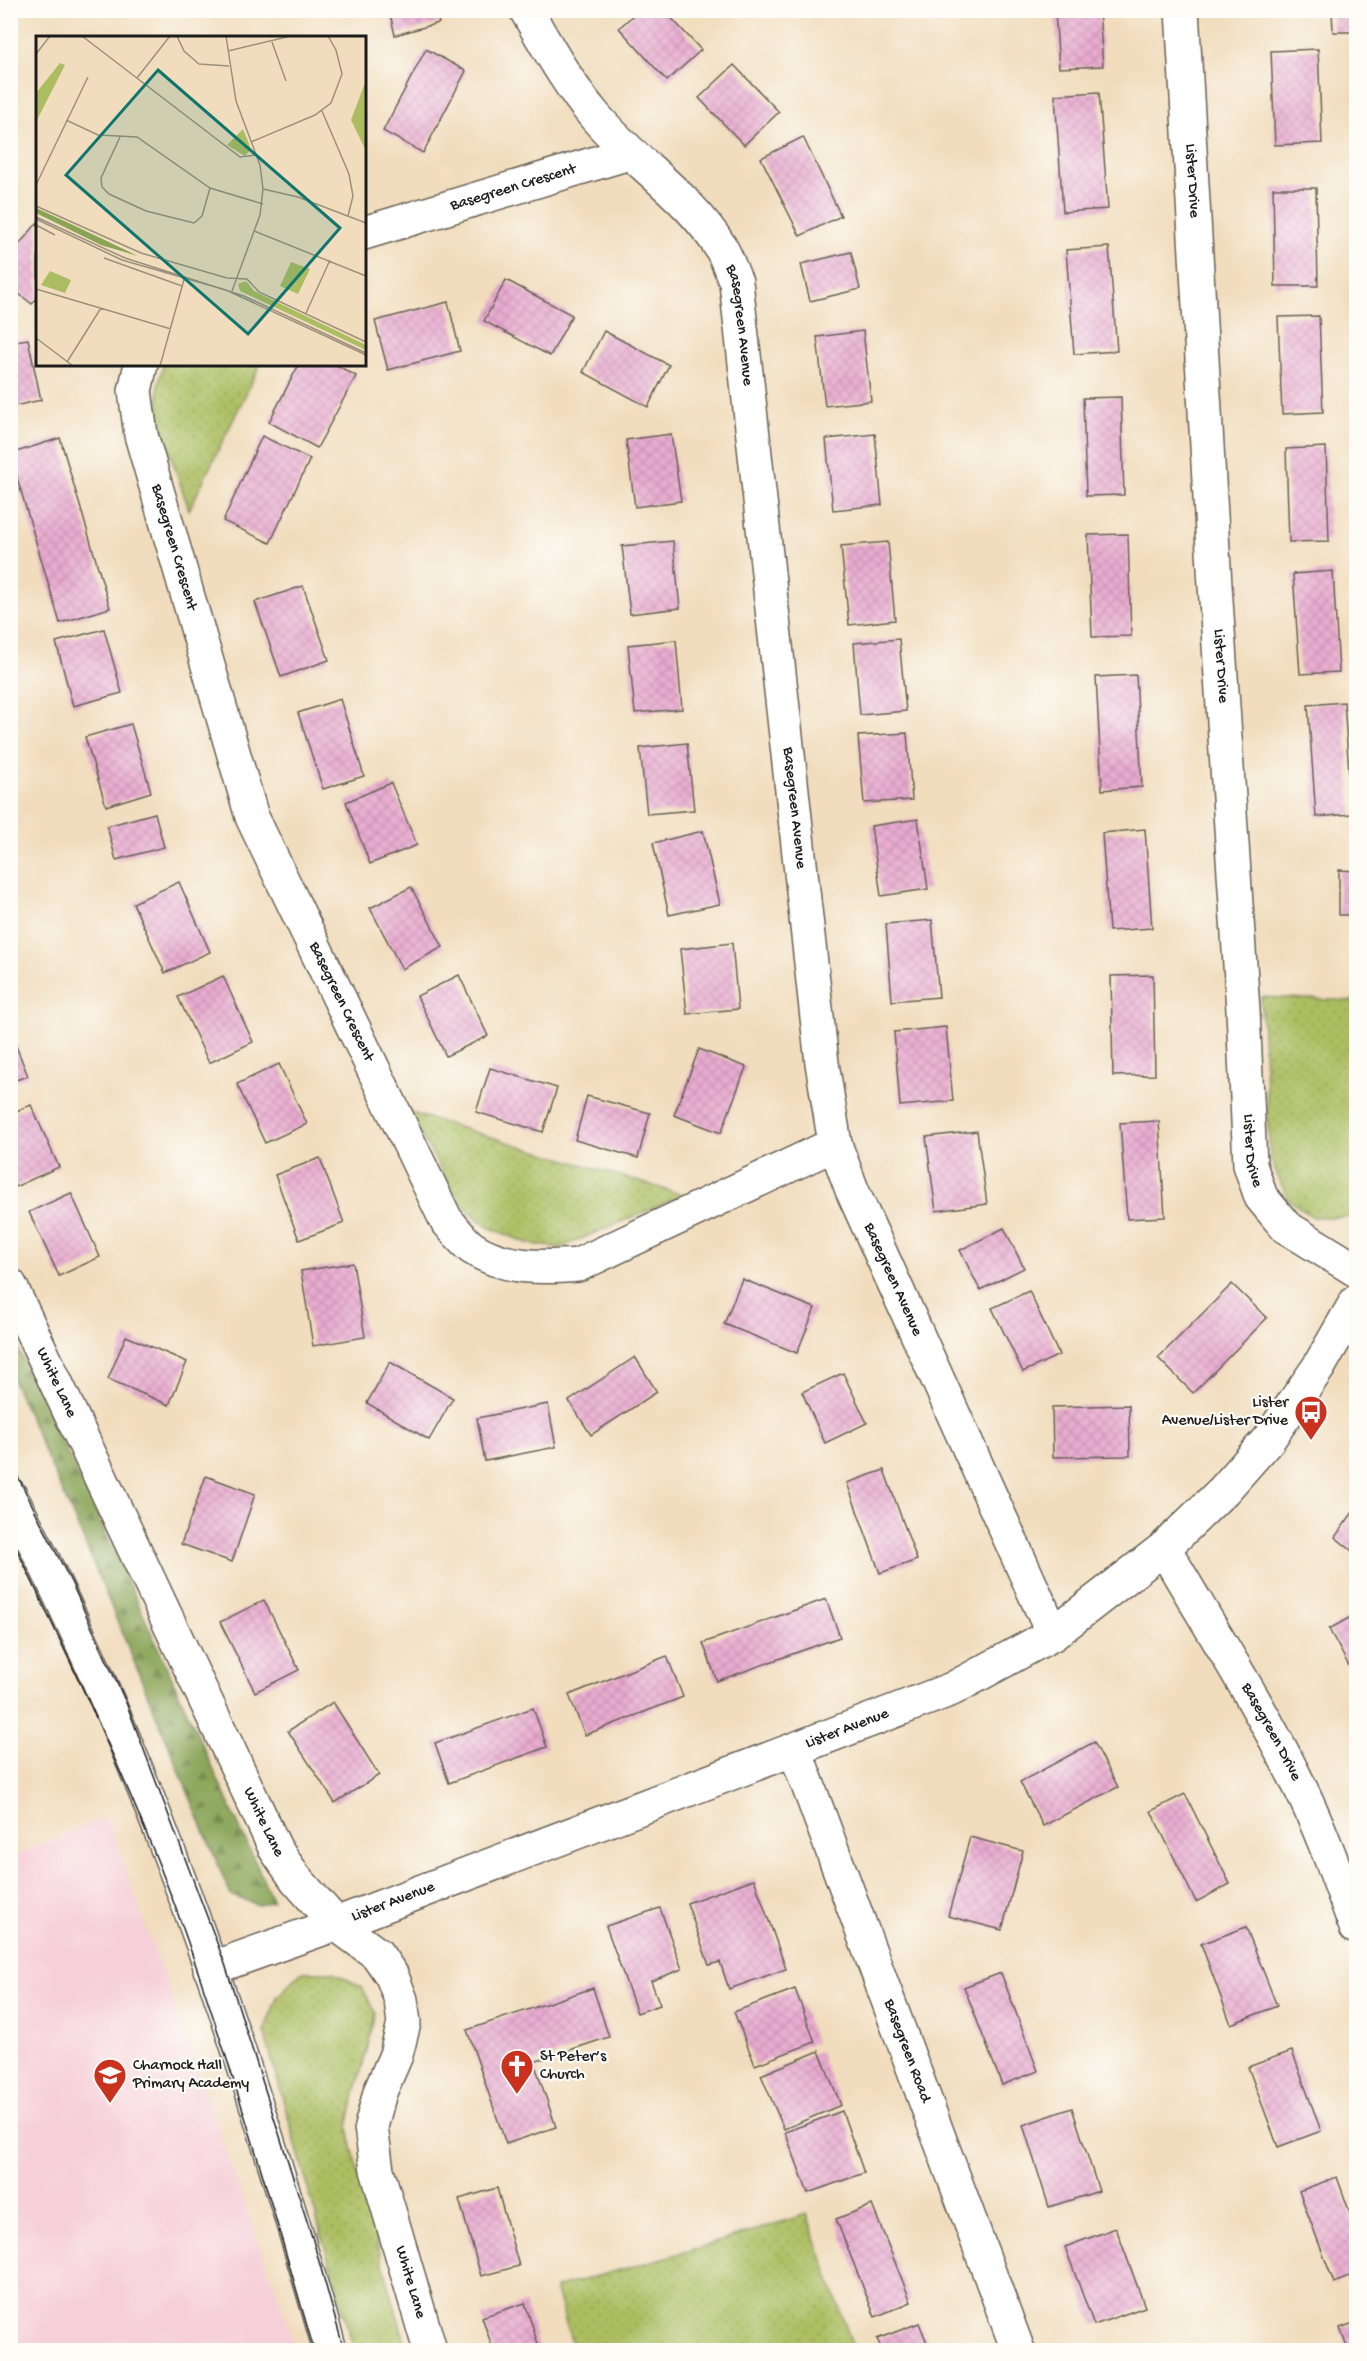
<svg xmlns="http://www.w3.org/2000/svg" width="1367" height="2361" viewBox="0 0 1367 2361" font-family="'Gochi Hand',sans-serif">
<defs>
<pattern id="grass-dots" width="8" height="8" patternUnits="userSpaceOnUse" patternTransform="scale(1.5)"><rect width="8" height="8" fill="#acbd61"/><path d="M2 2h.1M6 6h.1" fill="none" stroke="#93a254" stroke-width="1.8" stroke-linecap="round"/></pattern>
<pattern id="forest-firs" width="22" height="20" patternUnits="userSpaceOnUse" patternTransform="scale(1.5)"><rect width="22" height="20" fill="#89a457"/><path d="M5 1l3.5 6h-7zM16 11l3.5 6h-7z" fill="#6f8547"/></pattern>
<pattern id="building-cross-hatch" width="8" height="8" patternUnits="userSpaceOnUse" patternTransform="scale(1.5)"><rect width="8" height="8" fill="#e9acd0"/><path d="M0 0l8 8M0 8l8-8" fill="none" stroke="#c793b2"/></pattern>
</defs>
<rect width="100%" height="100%" fill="#fdfcf7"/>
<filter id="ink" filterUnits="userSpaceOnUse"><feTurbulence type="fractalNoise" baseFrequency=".0167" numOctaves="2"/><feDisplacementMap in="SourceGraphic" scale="12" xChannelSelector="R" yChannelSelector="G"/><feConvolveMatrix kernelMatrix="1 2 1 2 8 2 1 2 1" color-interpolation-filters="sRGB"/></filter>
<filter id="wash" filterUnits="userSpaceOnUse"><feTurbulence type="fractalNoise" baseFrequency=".008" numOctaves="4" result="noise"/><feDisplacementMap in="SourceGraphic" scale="24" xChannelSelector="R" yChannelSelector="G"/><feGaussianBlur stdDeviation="1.35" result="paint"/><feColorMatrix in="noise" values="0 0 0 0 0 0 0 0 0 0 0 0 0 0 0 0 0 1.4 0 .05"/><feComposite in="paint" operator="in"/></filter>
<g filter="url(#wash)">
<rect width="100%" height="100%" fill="#f1ddbd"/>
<path fill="#f6cfd8" d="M107 1817 297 2350H11V1857Z"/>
<g fill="url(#grass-dots)" stroke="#646c3e" stroke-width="1.5">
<path d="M163 365H260L189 510 159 420 158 387Z"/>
<path d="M1261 997 1356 1001V1214L1352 1217H1313L1288 1199 1270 1158Z"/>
<path d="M408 1112 684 1195 560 1248 527 1243 486 1226 458 1200Z"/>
<path d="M302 1972H333L362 1987 375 2012 368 2047 356 2089 348 2128 361 2185 407 2350H354L264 2032 277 1997Z"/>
<path d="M807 2214 854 2350H574L555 2288 692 2250Z"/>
</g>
<path fill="url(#forest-firs)" stroke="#52603a" stroke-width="1.5" d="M11 1334 116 1555 273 1901 259 1905 231 1896 84 1541 11 1376Z"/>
<g id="blocks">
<g fill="url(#building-cross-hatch)">
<path d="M389 10H435L439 23 395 35Z"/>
<path d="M639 10H664L701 50 667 81 619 28Z"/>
<path d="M1055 10H1099L1103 66 1059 68Z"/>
<path d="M1332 10H1356V32H1333Z"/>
<path d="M426 49 466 71 423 153 383 131Z"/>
<path d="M1318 49 1322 143 1275 145 1271 51Z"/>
<path d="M734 65 779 112 744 145 699 98Z"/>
<path d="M1099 92 1108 209 1063 212 1055 95Z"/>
<path d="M803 137 841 216 800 236 761 158Z"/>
<path d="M1273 188H1316L1318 286H1275Z"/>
<path d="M38 222V297L32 304 10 287V255Z"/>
<path d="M1109 247 1117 351 1074 354 1066 250Z"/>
<path d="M851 252 860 289 810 301 801 264Z"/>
<path d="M506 280 572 315 550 356 484 321Z"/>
<path d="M448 302 460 351 388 370 375 321Z"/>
<path d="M1319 316 1323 412 1282 414 1278 317Z"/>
<path d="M604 331 669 365 648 407 583 372Z"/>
<path d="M863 331 871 401 825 406 817 337Z"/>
<path d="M28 339 41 400 10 407V342Z"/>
<path d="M299 364H335L356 376 317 448 269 422Z"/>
<path d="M1121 397 1124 495 1086 496 1083 398Z"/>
<path d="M671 434 681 501 635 507 626 440Z"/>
<path d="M875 434 882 505 833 510 826 439Z"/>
<path d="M262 436 310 459 270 543 223 521Z"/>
<path d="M60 438 110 608 60 623 10 454Z"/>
<path d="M1326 447 1329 541 1289 542 1286 449Z"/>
<path d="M1128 534 1131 636 1092 637 1088 535Z"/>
<path d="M673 541 680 608 630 614 622 546Z"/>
<path d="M888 542 895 620 849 625 841 546Z"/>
<path d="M1333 571 1339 672 1300 674 1293 574Z"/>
<path d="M303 586 329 660 281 677 255 602Z"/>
<path d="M104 629 122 693 73 706 56 642Z"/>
<path d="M899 639 906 711 860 715 854 643Z"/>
<path d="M676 640 682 709 635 713 628 645Z"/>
<path d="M1136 675 1142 787 1102 790 1096 677Z"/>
<path d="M340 699 364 776 323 789 298 713Z"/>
<path d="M1344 702 1352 814 1316 817 1308 705Z"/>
<path d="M131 724 151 792 106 806 85 737Z"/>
<path d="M907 733 912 800 864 803 858 736Z"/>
<path d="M687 743 694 810 647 814 640 748Z"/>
<path d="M391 783 417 845 370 864 346 802Z"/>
<path d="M155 813 164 847 116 860 107 826Z"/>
<path d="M918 819 928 889 881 896 871 826Z"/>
<path d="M1145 829 1152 928 1109 931 1102 833Z"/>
<path d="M703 831 720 904 669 915 653 843Z"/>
<path d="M1339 870 1356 871V915H1339Z"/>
<path d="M179 882 210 952 165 973 133 903Z"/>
<path d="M411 887 443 947 402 969 370 908Z"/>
<path d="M932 920 939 997 892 1001 886 924Z"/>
<path d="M732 943 738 1009 687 1014 680 949Z"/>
<path d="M459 975 488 1036 446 1056 417 996Z"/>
<path d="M1153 975 1155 1075 1113 1076 1111 976Z"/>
<path d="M223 976 253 1042 209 1063 178 997Z"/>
<path d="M946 1027 953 1101 900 1106 894 1032Z"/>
<path d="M10 1031 28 1076 10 1082Z"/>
<path d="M699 1049 746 1067 721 1133 674 1115Z"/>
<path d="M279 1064 307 1124 265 1143 237 1084Z"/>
<path d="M490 1068 557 1088 543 1132 476 1112Z"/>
<path d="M587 1096 650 1113 638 1158 575 1140Z"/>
<path d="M31 1105 59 1167 15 1187 10 1177V1114Z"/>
<path d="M1159 1121 1165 1217 1127 1219 1120 1123Z"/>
<path d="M977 1131 987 1204 936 1211 926 1137Z"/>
<path d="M320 1158 344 1223 299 1240 275 1175Z"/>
<path d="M71 1193 100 1257 59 1276 29 1212Z"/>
<path d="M1004 1228 1024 1268 980 1290 960 1250Z"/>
<path d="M353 1263 365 1337 313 1346 301 1271Z"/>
<path d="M742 1279 815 1308 797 1353 724 1324Z"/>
<path d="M1232 1284 1267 1318 1193 1393 1158 1358Z"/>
<path d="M1029 1291 1059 1355 1023 1372 992 1308Z"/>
<path d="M126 1336 187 1362 169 1405 108 1379Z"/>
<path d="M635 1357 657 1392 591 1435 569 1401Z"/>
<path d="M390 1362 453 1398 429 1440 367 1403Z"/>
<path d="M843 1373 867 1423 825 1443 802 1392Z"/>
<path d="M548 1404 556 1447 485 1461 477 1418Z"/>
<path d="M1129 1405 1130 1456 1053 1457 1052 1407Z"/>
<path d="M884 1470 917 1560 880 1573 847 1483Z"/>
<path d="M206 1476 255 1494 232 1562 181 1544Z"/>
<path d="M1356 1508V1554L1335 1537Z"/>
<path d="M826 1599 840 1637 717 1681 703 1643Z"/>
<path d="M264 1600 299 1670 255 1692 220 1622Z"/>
<path d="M1356 1614V1679L1329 1629Z"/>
<path d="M667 1656 683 1697 585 1735 569 1695Z"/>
<path d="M333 1702 379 1775 335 1803 288 1731Z"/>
<path d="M533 1708 547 1747 449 1783 435 1743Z"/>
<path d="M1094 1742 1118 1787 1043 1826 1020 1782Z"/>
<path d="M1185 1794 1230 1884 1196 1902 1151 1811Z"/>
<path d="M970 1837 1023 1851 1002 1930 948 1916Z"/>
<path d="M754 1879 786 1969 729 1989 720 1962 709 1965 687 1903Z"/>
<path d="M660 1908 682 1969 651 1981 660 2005 637 2013 606 1926Z"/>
<path d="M1246 1927 1277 2006 1231 2024 1201 1944Z"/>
<path d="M1001 1973 1038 2071 1002 2085 964 1987Z"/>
<path d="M593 1988 609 2037 534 2062 556 2127 506 2144 467 2030Z"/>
<path d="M795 1989 815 2042 755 2065 734 2012Z"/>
<path d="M819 2051 841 2105 784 2129 761 2075Z"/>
<path d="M1292 2051 1321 2131 1278 2147 1248 2067Z"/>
<path d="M1072 2108 1099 2191 1049 2207 1023 2125Z"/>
<path d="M842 2111 864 2173 808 2193 785 2132Z"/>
<path d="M1337 2177 1356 2230V2274L1334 2283 1299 2191Z"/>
<path d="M497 2188 519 2266 481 2276 459 2199Z"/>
<path d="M872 2205 911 2302 875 2317 836 2219Z"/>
<path d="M1116 2228 1145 2307 1094 2325 1065 2247Z"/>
<path d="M525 2303 540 2350H493L482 2317Z"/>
<path d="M1356 2322V2350H1348L1340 2328Z"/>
<path d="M919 2323 930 2350H882L877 2339Z"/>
<path d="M1157 2343 1160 2350H1137Z"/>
</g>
</g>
</g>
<g filter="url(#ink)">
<use href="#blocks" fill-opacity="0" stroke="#676054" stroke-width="1.5"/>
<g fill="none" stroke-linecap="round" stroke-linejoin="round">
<defs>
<g id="street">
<path id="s1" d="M526 10C547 46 567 83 594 115 633 162 689 195 721 248 727 258 731 271 736 282L822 1063 835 1144 852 1190 1053 1634"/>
<path id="s2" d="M1182 10 1215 585 1243 1010 1250 1165 1261 1197 1286 1227 1356 1270"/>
<path id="s3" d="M364 233 629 153"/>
<path id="s4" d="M141 364 135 391 141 435 252 817 446 1220C454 1228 462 1241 472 1248 504 1269 542 1268 578 1265L835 1144"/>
<path id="s5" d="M10 1285 276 1850 296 1879 336 1924 377 1954 392 1976 401 2000 404 2023 396 2055 380 2092 371 2127 377 2170 430 2350"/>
<path id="s6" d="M1164 1548C1209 1626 1258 1702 1298 1783 1321 1829 1338 1878 1356 1927"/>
<path id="s7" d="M795 1750 1018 2350"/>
<path id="s8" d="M210 1969 336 1924 952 1689 1053 1634 1164 1548 1224 1490 1268 1440 1318 1368 1356 1302"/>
</g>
<path id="secondary" d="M10 1495C151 1764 247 2059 330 2350"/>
</defs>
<use href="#street" stroke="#676054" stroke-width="36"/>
<use href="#secondary" stroke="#676054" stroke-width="36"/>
<use href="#street" stroke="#fff" stroke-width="33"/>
<use href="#secondary" stroke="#fff" stroke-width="33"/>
<g stroke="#1c1c1c" stroke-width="1.5">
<path d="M10 1461 72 1584 127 1705 225 1964 313 2240 344 2350"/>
<path d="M10 1535C70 1661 131 1786 179 1917 230 2060 272 2205 314 2350"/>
</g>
</g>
</g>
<defs>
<symbol id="bus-pin" viewBox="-11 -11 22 30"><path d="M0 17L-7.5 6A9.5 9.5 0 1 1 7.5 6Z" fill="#c8321e" stroke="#fdfcf7"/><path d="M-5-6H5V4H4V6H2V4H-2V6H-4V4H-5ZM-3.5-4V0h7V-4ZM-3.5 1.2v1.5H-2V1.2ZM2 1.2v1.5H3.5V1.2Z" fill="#fff"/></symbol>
<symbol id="church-pin" viewBox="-11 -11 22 30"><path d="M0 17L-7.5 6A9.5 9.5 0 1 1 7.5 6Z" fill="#c8321e" stroke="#fdfcf7"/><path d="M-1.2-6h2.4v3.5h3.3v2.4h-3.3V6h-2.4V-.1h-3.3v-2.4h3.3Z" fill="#fff"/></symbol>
<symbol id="school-pin" viewBox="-11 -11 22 30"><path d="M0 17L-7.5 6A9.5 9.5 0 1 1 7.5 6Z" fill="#c8321e" stroke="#fdfcf7"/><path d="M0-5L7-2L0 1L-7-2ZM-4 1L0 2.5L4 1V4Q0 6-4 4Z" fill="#fff"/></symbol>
</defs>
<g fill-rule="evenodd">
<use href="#bus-pin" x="1292" y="1393" width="38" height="52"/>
<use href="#church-pin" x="498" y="2047" width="38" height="52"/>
<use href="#school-pin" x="91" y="2056" width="38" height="52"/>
</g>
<g text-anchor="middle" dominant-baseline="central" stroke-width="4.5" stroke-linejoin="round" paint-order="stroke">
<g font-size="16" fill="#1c1c1c" stroke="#fdfcf7">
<text stroke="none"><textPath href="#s2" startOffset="171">Lister Drive</textPath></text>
<text stroke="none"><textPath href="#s3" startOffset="156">Basegreen Crescent</textPath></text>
<text stroke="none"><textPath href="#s1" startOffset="390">Basegreen Avenue</textPath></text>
<text stroke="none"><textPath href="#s4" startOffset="189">Basegreen Crescent</textPath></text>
<text stroke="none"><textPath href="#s2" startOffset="657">Lister Drive</textPath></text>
<text stroke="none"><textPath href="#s1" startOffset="876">Basegreen Avenue</textPath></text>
<text stroke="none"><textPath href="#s4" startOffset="675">Basegreen Crescent</textPath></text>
<text stroke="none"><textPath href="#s2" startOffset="1143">Lister Drive</textPath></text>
<text stroke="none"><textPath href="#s1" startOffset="1362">Basegreen Avenue</textPath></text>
<text stroke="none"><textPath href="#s5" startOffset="108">White Lane</textPath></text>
<text stroke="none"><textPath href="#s8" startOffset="681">Lister Avenue</textPath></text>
<text stroke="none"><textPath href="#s6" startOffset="213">Basegreen Drive</textPath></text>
<text stroke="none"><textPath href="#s5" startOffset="594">White Lane</textPath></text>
<text stroke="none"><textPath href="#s8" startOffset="195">Lister Avenue</textPath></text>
<text stroke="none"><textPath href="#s7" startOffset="321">Basegreen Road</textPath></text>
<text stroke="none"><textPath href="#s5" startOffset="1116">White Lane</textPath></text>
</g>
<g font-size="16" fill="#1c1c1c" stroke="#fdfcf7" text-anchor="start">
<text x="1288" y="1403" text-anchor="end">Lister<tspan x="1288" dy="18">Avenue/Lister Drive</tspan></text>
<text x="540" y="2057">St Peter’s<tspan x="540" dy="18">Church</tspan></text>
<text x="133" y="2066">Charnock Hall<tspan x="133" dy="18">Primary Academy</tspan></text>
</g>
</g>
<g transform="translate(36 36)">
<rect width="330" height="330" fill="#f1ddbd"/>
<path d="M24 27 29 29 0 86V57ZM330 44V115L315 84ZM207 93 215 113 209 120 191 109ZM255 226 274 233 262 258 244 250ZM14 235 35 244 29 257 5 249ZM210 245 218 255 330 309V314L204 255 202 248Z" fill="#acbd61"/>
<path d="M0 172 37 189 102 220 65 209 0 177Z" fill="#89a457"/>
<path fill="none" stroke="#9c907d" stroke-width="1.5" d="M46 0 204 121 220 119M141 0 148 15 163 28 193 30M190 0 200 65 224 129 227 153 224 179 196 255M236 6 250 45M192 15 255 0M0 18 14 0M101 42 134 0M286 75 313 138 317 160 312 180M30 84 62 99 101 101 174 152 227 168M84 101 65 142 66 151 73 158 110 175 158 187 166 180 174 152M215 106 279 79 295 67 306 38 300 14 292 0M0 149 52 41M227 153 262 161 330 187M0 170 105 217 191 242 211 243 223 256 330 306M0 181 89 222 208 260 330 317M0 183 86 224 190 254 330 319M0 189 19 199M218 195 330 240M68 222 146 250M0 253 135 293M270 277 294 224M0 302 37 330M31 326 65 272M124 330 149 240"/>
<path fill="#0f766e" fill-opacity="0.15" stroke="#0f766e" stroke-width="3" d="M122 34 304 192 212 298 30 139Z"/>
<rect width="330" height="330" fill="none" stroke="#1c1c1c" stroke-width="3"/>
</g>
<rect width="1367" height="2361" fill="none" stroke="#fdfcf7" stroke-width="36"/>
</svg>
